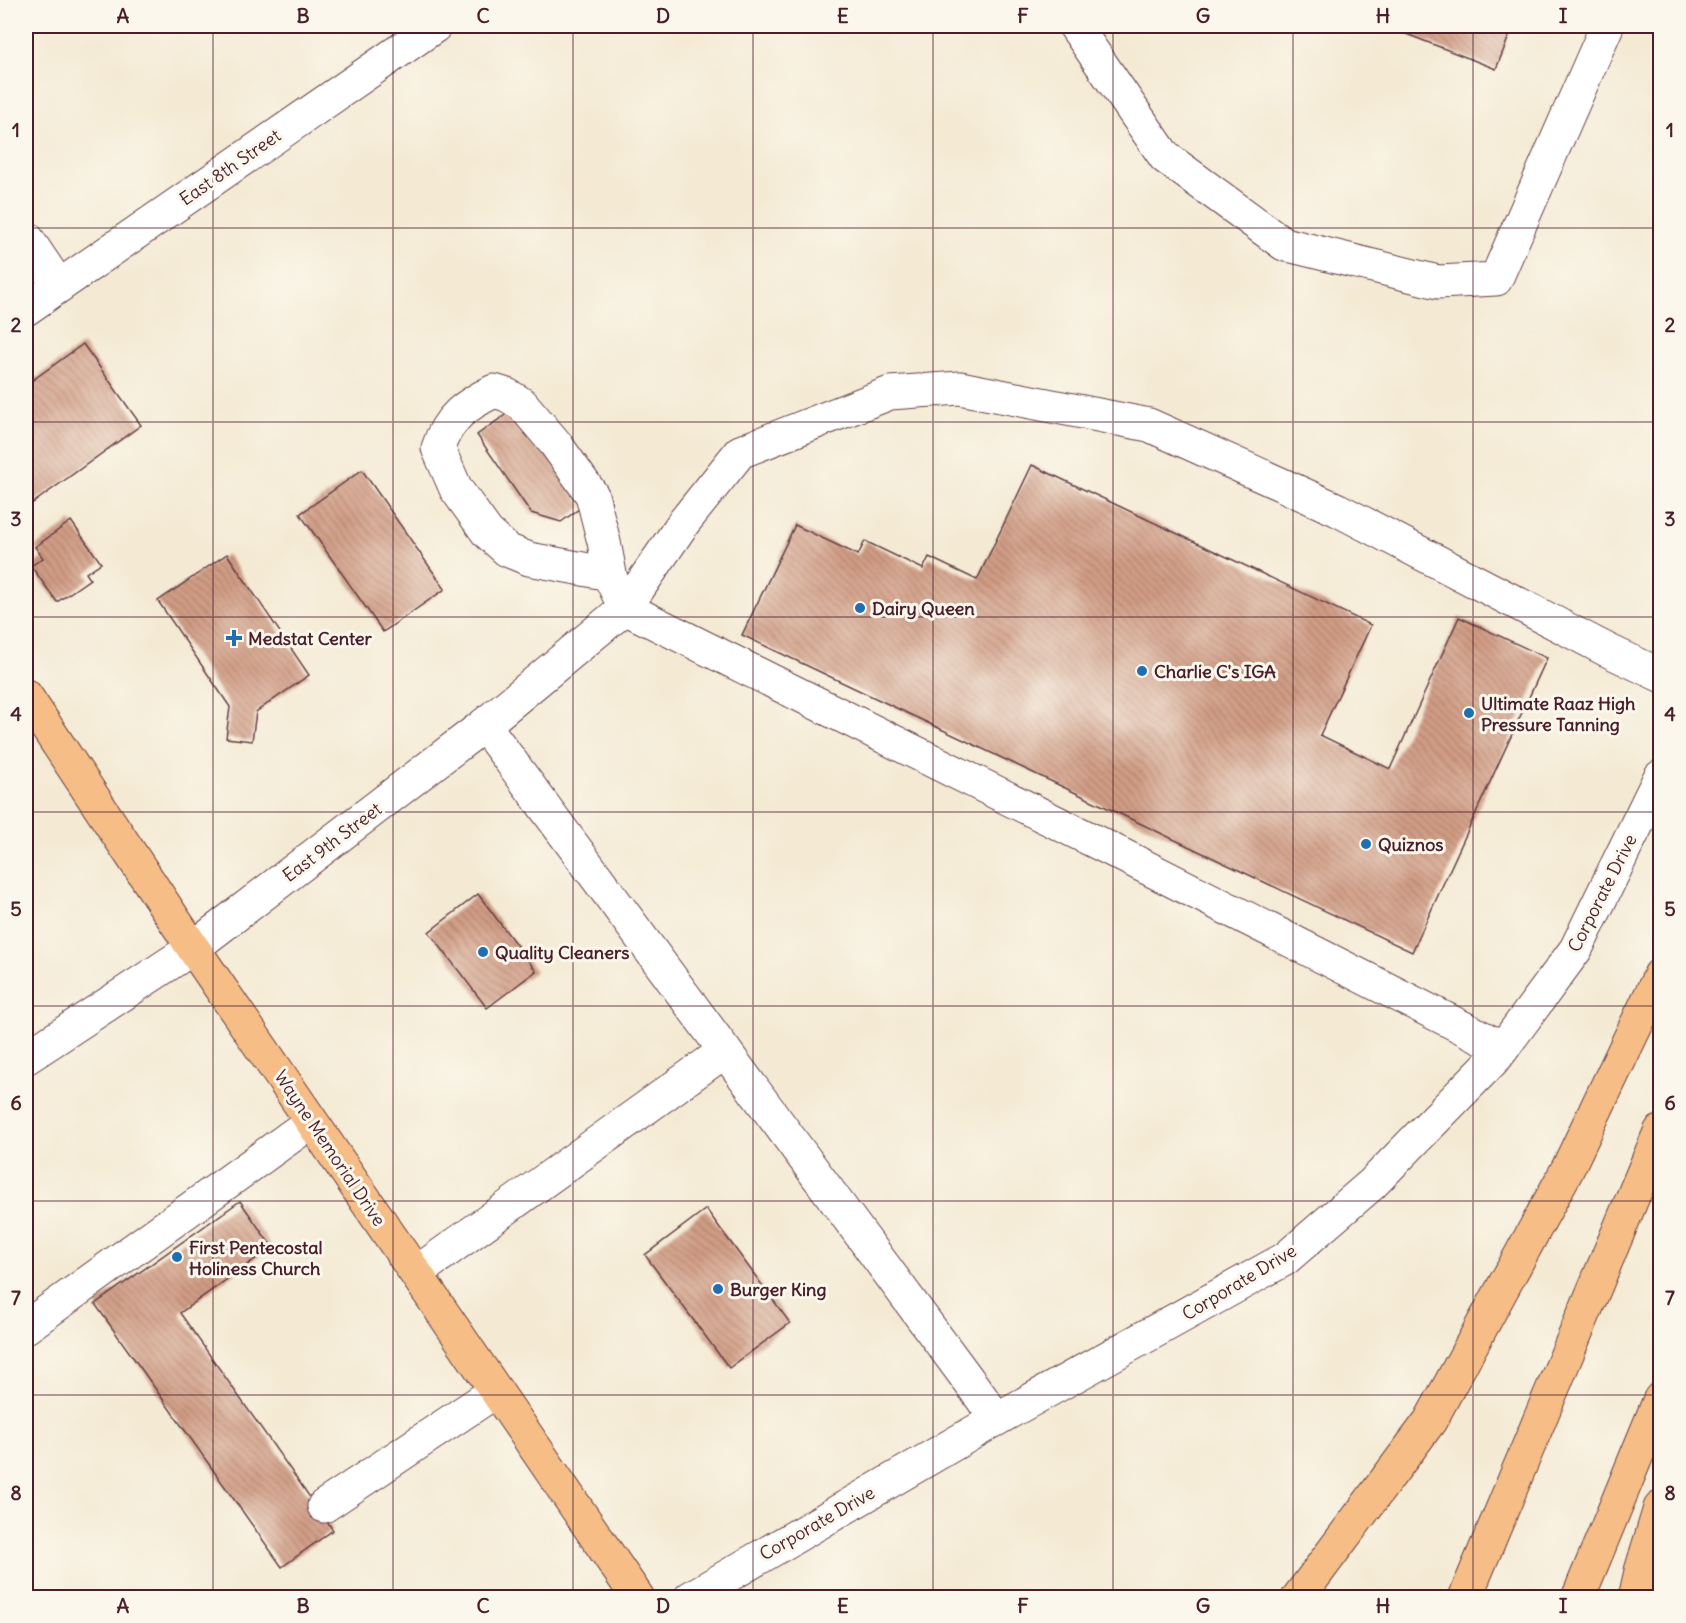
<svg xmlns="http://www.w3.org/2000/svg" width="1686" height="1623" viewBox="0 0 1686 1623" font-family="Delius,sans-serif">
<defs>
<pattern id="building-back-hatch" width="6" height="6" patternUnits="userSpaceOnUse" patternTransform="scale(1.5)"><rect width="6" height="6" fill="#d19c84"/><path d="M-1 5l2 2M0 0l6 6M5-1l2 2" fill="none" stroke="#ac7f6c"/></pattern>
</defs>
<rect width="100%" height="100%" fill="#fbf7ec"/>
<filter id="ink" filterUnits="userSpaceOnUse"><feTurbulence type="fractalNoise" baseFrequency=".0167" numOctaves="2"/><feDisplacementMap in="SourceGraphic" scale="12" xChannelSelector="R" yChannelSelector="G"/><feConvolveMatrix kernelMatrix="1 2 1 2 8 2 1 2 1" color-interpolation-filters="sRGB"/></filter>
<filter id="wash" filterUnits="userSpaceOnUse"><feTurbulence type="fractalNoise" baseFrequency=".008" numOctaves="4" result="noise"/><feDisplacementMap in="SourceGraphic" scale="24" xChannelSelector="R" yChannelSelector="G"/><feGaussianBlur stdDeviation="1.35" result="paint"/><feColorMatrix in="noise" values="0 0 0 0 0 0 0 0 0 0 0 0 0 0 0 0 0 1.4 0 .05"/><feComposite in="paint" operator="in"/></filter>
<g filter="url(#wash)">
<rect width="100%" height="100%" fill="#f4ead4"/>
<g id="blocks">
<g fill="url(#building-back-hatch)">
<path d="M1386 26H1513L1496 69Z"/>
<path d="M83 344 141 425 33 503 26 492V385Z"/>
<path d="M515 408 583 506 561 522 531 513 477 435Z"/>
<path d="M1032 465 1371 625 1320 735 1390 769 1459 617 1547 658 1412 952 742 635 795 525 858 555 865 541 923 569 929 557 977 580Z"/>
<path d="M362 470 445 589 383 632 300 514Z"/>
<path d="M71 521 101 563 86 573 90 579 57 602 31 566 43 558 35 547Z"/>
<path d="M227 554 309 675 256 712 252 741 226 738 230 707 158 601Z"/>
<path d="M478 894 536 971 487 1008 429 932Z"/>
<path d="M240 1201 272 1247 180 1313 333 1530 282 1567 95 1304Z"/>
<path d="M706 1209 790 1323 729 1368 645 1255Z"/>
</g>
</g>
</g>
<g filter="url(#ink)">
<use href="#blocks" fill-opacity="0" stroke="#643d44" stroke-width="1.5"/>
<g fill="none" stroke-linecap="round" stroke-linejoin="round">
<defs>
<g id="minor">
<path d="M1075 26 1165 157 1284 244 1438 282 1496 279 1607 26"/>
<path d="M26 237 59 286"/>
<path d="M26 309 435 26"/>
<path d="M610 574 529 559 507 550 487 532 456 489 438 448C448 417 466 405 494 391L507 395 522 404 555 443 592 495 604 542 611 579 625 608 1112 850 1503 1048"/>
<path d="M484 725 997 1419"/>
<path d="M26 1058 193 948 484 725 625 608 684 522 740 452 890 393 960 388 1149 425 1338 510 1607 650 1660 675"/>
<path d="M416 1273 725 1051"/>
<path d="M26 1327 311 1122"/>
<path d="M324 1506 496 1391"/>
<path d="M690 1598 988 1424 1285 1259 1372 1184 1497 1056 1576 949 1660 777"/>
</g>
<path id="major" d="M26 696 193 948 638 1598"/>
<g id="highway">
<path d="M1298 1598 1430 1421 1567 1170 1660 975"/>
<path d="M1465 1598 1660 1132"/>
<path d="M1578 1598 1660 1399"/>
<path d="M1635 1598 1641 1571 1660 1508"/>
</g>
</defs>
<use href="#minor" stroke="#643d44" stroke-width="35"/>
<use href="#major" stroke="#643d44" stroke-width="35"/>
<use href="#highway" stroke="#643d44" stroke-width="35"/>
<use href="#minor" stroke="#fff" stroke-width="33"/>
<use href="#major" stroke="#f6be86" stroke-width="33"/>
<use href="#highway" stroke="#f6be86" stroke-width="33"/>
</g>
</g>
<path fill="none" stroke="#4a1f2b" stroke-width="1.5" stroke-opacity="0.55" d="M213 26V1598M393 26V1598M573 26V1598M753 26V1598M933 26V1598M1113 26V1598M1293 26V1598M1473 26V1598M26 228H1660M26 422H1660M26 617H1660M26 812H1660M26 1006H1660M26 1201H1660M26 1395H1660"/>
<g fill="#1f6fb2" stroke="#fbf7ec" stroke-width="2">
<circle cx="860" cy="608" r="6"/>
<path d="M231 629h6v6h6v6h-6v6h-6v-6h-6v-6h6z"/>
<circle cx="1142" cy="671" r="6"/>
<circle cx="1469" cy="713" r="6"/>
<circle cx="1366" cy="844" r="6"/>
<circle cx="483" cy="952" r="6"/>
<circle cx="177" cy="1257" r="6"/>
<circle cx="718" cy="1289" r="6"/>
</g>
<g text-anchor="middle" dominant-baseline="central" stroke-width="6" stroke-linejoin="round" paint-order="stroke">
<g font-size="18" fill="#4a1f2b" stroke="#fbf7ec">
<text transform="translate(230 167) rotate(-35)">East 8th Street</text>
<text transform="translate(332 842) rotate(-37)">East 9th Street</text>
<text transform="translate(1602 893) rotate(-63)">Corporate Drive</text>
<text transform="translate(330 1148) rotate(56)">Wayne Memorial Drive</text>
<text transform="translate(1239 1282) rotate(-31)">Corporate Drive</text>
<text transform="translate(817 1523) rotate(-30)">Corporate Drive</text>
</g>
<g font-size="18" font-weight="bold" fill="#4a1f2b" stroke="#fbf7ec" text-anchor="start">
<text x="872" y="608">Dairy Queen</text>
<text x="248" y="638">Medstat Center</text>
<text x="1154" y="671">Charlie C's IGA</text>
<text x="1481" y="703">Ultimate Raaz High<tspan x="1481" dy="21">Pressure Tanning</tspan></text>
<text x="1378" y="844">Quiznos</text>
<text x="495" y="952">Quality Cleaners</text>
<text x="189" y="1247">First Pentecostal<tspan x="189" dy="21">Holiness Church</tspan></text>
<text x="730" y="1289">Burger King</text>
</g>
</g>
<rect width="1686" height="1623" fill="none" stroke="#fbf7ec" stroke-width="66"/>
<rect x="33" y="33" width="1620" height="1557" fill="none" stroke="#4a1f2b" stroke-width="2"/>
<g font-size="20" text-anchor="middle" font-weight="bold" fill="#4a1f2b">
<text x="123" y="23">A</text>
<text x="303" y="23">B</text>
<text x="483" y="23">C</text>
<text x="663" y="23">D</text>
<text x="843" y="23">E</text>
<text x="1023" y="23">F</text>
<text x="1203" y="23">G</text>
<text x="1383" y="23">H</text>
<text x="1563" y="23">I</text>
<text x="16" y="137">1</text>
<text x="1670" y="137">1</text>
<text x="16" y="332">2</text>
<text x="1670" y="332">2</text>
<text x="16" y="526">3</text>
<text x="1670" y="526">3</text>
<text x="16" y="721">4</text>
<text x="1670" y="721">4</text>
<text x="16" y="916">5</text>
<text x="1670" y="916">5</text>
<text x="16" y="1110">6</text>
<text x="1670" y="1110">6</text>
<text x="16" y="1305">7</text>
<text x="1670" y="1305">7</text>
<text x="16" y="1500">8</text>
<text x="1670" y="1500">8</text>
<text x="123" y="1613">A</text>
<text x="303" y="1613">B</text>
<text x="483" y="1613">C</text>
<text x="663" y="1613">D</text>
<text x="843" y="1613">E</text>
<text x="1023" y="1613">F</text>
<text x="1203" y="1613">G</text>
<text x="1383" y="1613">H</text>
<text x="1563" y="1613">I</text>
</g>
</svg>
